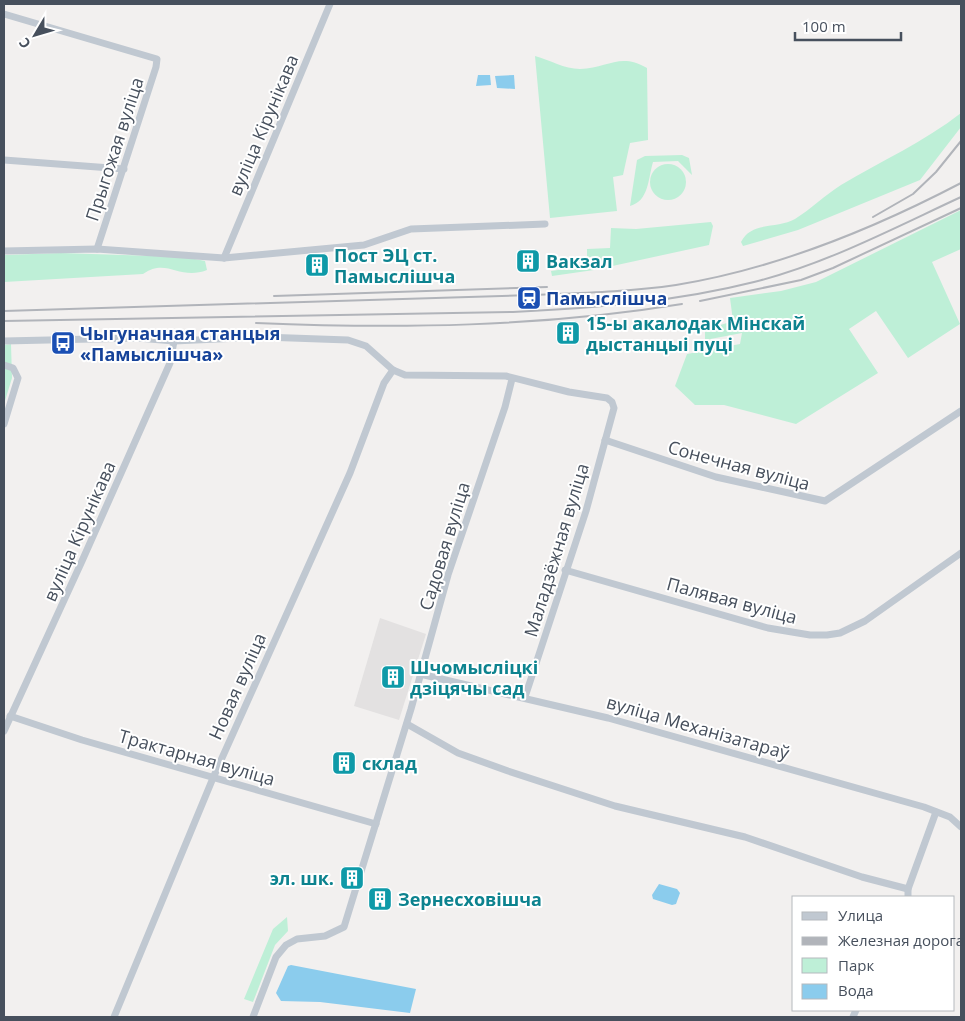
<svg xmlns="http://www.w3.org/2000/svg" width="965" height="1021" viewBox="0 0 965 1021" font-family="'Open Sans',sans-serif">
<rect width="100%" height="100%" fill="#f2f0ef"/>
<path fill="#e3e1e1" d="M380 618 426 634 399 720 354 706Z"/>
<g fill="#beefd7">
<path d="M535 56C550 60 564 69 580 69 608 68 620 52 647 68L648 140 630 143 623 175 613 177 617 211 550 218Z"/>
<path d="M961 113V127L920 180 798 230 743 246 741 242C751 221 778 229 795 219 811 209 825 195 841 185 881 161 924 142 961 113Z"/>
<path d="M682 155 689 158 692 175 678 161 653 162C648 179 649 201 630 206L637 160 645 156Z"/>
<circle cx="668" cy="182" r="18"/>
<path d="M961 210V249L932 262 960 324 908 358 876 311 849 329 878 373 796 424 724 405H695L675 386 687 354 740 344 742 333 705 340V330L733 321 730 298 781 291 816 282Z"/>
<path d="M711 222 713 226 709 245 594 270 552 276 551 271 587 266V249L610 248 611 228 636 229Z"/>
<path d="M61 253 185 257 205 261 207 270C179 281 167 257 143 274L4 282V255Z"/>
<path d="M11 344 12 378 4 404V345Z"/>
<path d="M287 917 288 931 275 945 253 1002 244 999 273 929Z"/>
</g>
<g fill="#8bcced">
<path d="M478 75H490L491 85 476 86Z"/>
<path d="M514 75 515 89 497 88 495 76Z"/>
<path d="M659 884 677 889 680 893 676 904 672 905 653 899 652 895Z"/>
<path d="M291 965 416 989 410 1013 320 1002 281 1001 276 993 288 966Z"/>
</g>
<g fill="none" stroke-linecap="round" stroke-linejoin="round">
<g stroke="#c0c8d1" stroke-width="7">
<path d="M4 14 157 59 156 67 97 249"/>
<path d="M4 160 124 169"/>
<path d="M4 251 97 249 224 258 364 245 411 229 545 224"/>
<path d="M224 258 330 4"/>
<path d="M4 341 137 338 174 341 263 337 348 340 366 346 393 370 405 375 506 376 569 392 607 398 612 402 614 408 586 511 525 697"/>
<path d="M4 365 13 368 18 378 4 424"/>
<path d="M605 440 716 477 825 501 961 411"/>
<path d="M565 570 768 628 810 635H827L840 633 865 621 961 553"/>
<path d="M420 674 608 718 924 807 950 817 961 827"/>
<path d="M10 716 82 740 376 824"/>
<path d="M407 724 458 753 508 771 615 806 745 837 862 877 908 889"/>
<path d="M4 731 82 561 170 363 174 341"/>
<path d="M908 897V889L936 812"/>
<path d="M114 1017 213 778 350 473 384 383 393 370"/>
<path d="M253 1017 276 957 286 945 297 939 325 936 344 927 411 709 448 575 505 407 512 379"/>
<path d="M853 1017 856 1010"/>
</g>
<g stroke="#b1b4ba" stroke-width="2">
<path d="M873 217 913 194 936 172 961 141"/>
<path d="M274 296 547 287"/>
<path d="M700 301 801 280 833 268 961 208"/>
<path d="M4 311 531 295C580 293 628 292 676 285 775 269 873 229 961 183"/>
<path d="M4 321 513 312C594 308 675 302 754 282 826 264 894 228 961 197"/>
<path d="M256 323C398 329 542 327 682 304"/>
</g>
</g>
<defs>
<symbol id="building-square" viewBox="-11 -11 22 22"><rect x="-9" y="-9" width="18" height="18" rx="4" fill="#0f9aa8" stroke="#fff"/><path d="M-4-6H4V6H1V3H-1V6H-4ZM-2.5-4.3h1.7v1.8h-1.7ZM.8-4.3h1.7v1.8H.8ZM-2.5-1h1.7V.8h-1.7ZM.8-1h1.7V.8H.8Z" fill="#fff"/></symbol>
<symbol id="station-square" viewBox="-11 -11 22 22"><rect x="-9" y="-9" width="18" height="18" rx="4" fill="#1a4fb4" stroke="#fff"/><path d="M-3-6H3Q5-6 5-4V2Q5 4 3 4L4.5 6H3L1.5 4h-3L-3 6H-4.5L-3 4Q-5 4-5 2V-4Q-5-6-3-6ZM-3.5-4v3h7v-3ZM-3.5 1v1.5H-2V1ZM2 1v1.5H3.5V1Z" fill="#fff"/></symbol>
<symbol id="bus-square" viewBox="-11 -11 22 22"><rect x="-9" y="-9" width="18" height="18" rx="4" fill="#1a4fb4" stroke="#fff"/><path d="M-5-6H5V4H4V6H2V4H-2V6H-4V4H-5ZM-3.5-4V0h7V-4ZM-3.5 1.2v1.5H-2V1.2ZM2 1.2v1.5H3.5V1.2Z" fill="#fff"/></symbol>
</defs>
<g fill-rule="evenodd">
<use href="#building-square" x="514" y="247" width="28" height="28"/>
<use href="#building-square" x="303" y="251" width="28" height="28"/>
<use href="#station-square" x="515" y="284" width="28" height="28"/>
<use href="#building-square" x="554" y="319" width="28" height="28"/>
<use href="#bus-square" x="49" y="329" width="28" height="28"/>
<use href="#building-square" x="379" y="663" width="28" height="28"/>
<use href="#building-square" x="330" y="749" width="28" height="28"/>
<use href="#building-square" x="338" y="864" width="28" height="28"/>
<use href="#building-square" x="366" y="885" width="28" height="28"/>
</g>
<g text-anchor="middle" dominant-baseline="central" stroke-width="4" stroke-linejoin="round" paint-order="stroke">
<g font-size="18" fill="#47505d" stroke="#fff">
<text transform="translate(263 125) rotate(-67)">вуліца Кірунікава</text>
<text transform="translate(114 149) rotate(-72)">Прыгожая вуліца</text>
<text transform="translate(739 465) rotate(15)">Сонечная вуліца</text>
<text transform="translate(79 531) rotate(-66)">вуліца Кірунікава</text>
<text transform="translate(444 546) rotate(-73)">Садовая вуліца</text>
<text transform="translate(556 550) rotate(-73)">Маладзёжная вуліца</text>
<text transform="translate(732 600) rotate(15)">Палявая вуліца</text>
<text transform="translate(237 686) rotate(-66)">Новая вуліца</text>
<text transform="translate(698 727) rotate(16)">вуліца Механізатараў</text>
<text transform="translate(197 757) rotate(16)">Трактарная вуліца</text>
</g>
<g font-size="18" font-weight="bold" fill="#0d838f" stroke="#fff" text-anchor="start">
<text x="334" y="255">Пост ЭЦ ст.<tspan x="334" dy="21">Памыслішча</tspan></text>
<text x="546" y="261">Вакзал</text>
<text x="586" y="323">15-ы акалодак Мінскай<tspan x="586" dy="21">дыстанцыі пуці</tspan></text>
<text x="410" y="667">Шчомысліцкі<tspan x="410" dy="21">дзіцячы сад</tspan></text>
<text x="362" y="763">склад</text>
<text x="334" y="878" text-anchor="end">эл. шк.</text>
<text x="398" y="899">Зернесховішча</text>
</g>
<g font-size="18" font-weight="bold" fill="#164399" stroke="#fff" text-anchor="start">
<text x="546" y="298">Памыслішча</text>
<text x="80" y="333">Чыгуначная станцыя<tspan x="80" dy="21">«Памыслішча»</tspan></text>
</g>
</g>
<rect width="965" height="1021" fill="none" stroke="#47505d" stroke-width="10"/>
<rect x="792" y="896" width="162" height="115" fill="#ffffff" stroke="#b5b9be"/>
<rect x="802" y="912" width="25" height="8" fill="#c0c8d1" stroke="#b5b9be"/>
<text x="838" y="921" font-size="15" fill="#47505d">Улица</text>
<rect x="802" y="937" width="25" height="8" fill="#b1b4ba" stroke="#b5b9be"/>
<text x="838" y="946" font-size="15" fill="#47505d">Железная дорога</text>
<rect x="802" y="958" width="25" height="15" fill="#beefd7" stroke="#b5b9be"/>
<text x="838" y="971" font-size="15" fill="#47505d">Парк</text>
<rect x="802" y="984" width="25" height="15" fill="#8bcced" stroke="#b5b9be"/>
<text x="838" y="996" font-size="15" fill="#47505d">Вода</text>
<g transform="translate(35 35) rotate(232)" stroke="#ffffff" stroke-width="4" paint-order="stroke">
<path d="M0-4L9 19L0 12L-9 19Z" fill="#47505d"/>
<text y="-8" font-size="14" font-weight="bold" text-anchor="middle" fill="#47505d">С</text>
</g>
<path d="M795 32v8h106v-8" fill="none" stroke="#47505d" stroke-width="2.5"/>
<text x="802" y="32" font-size="15" fill="#47505d" stroke="#ffffff" stroke-width="4" paint-order="stroke">100 m</text>
</svg>
